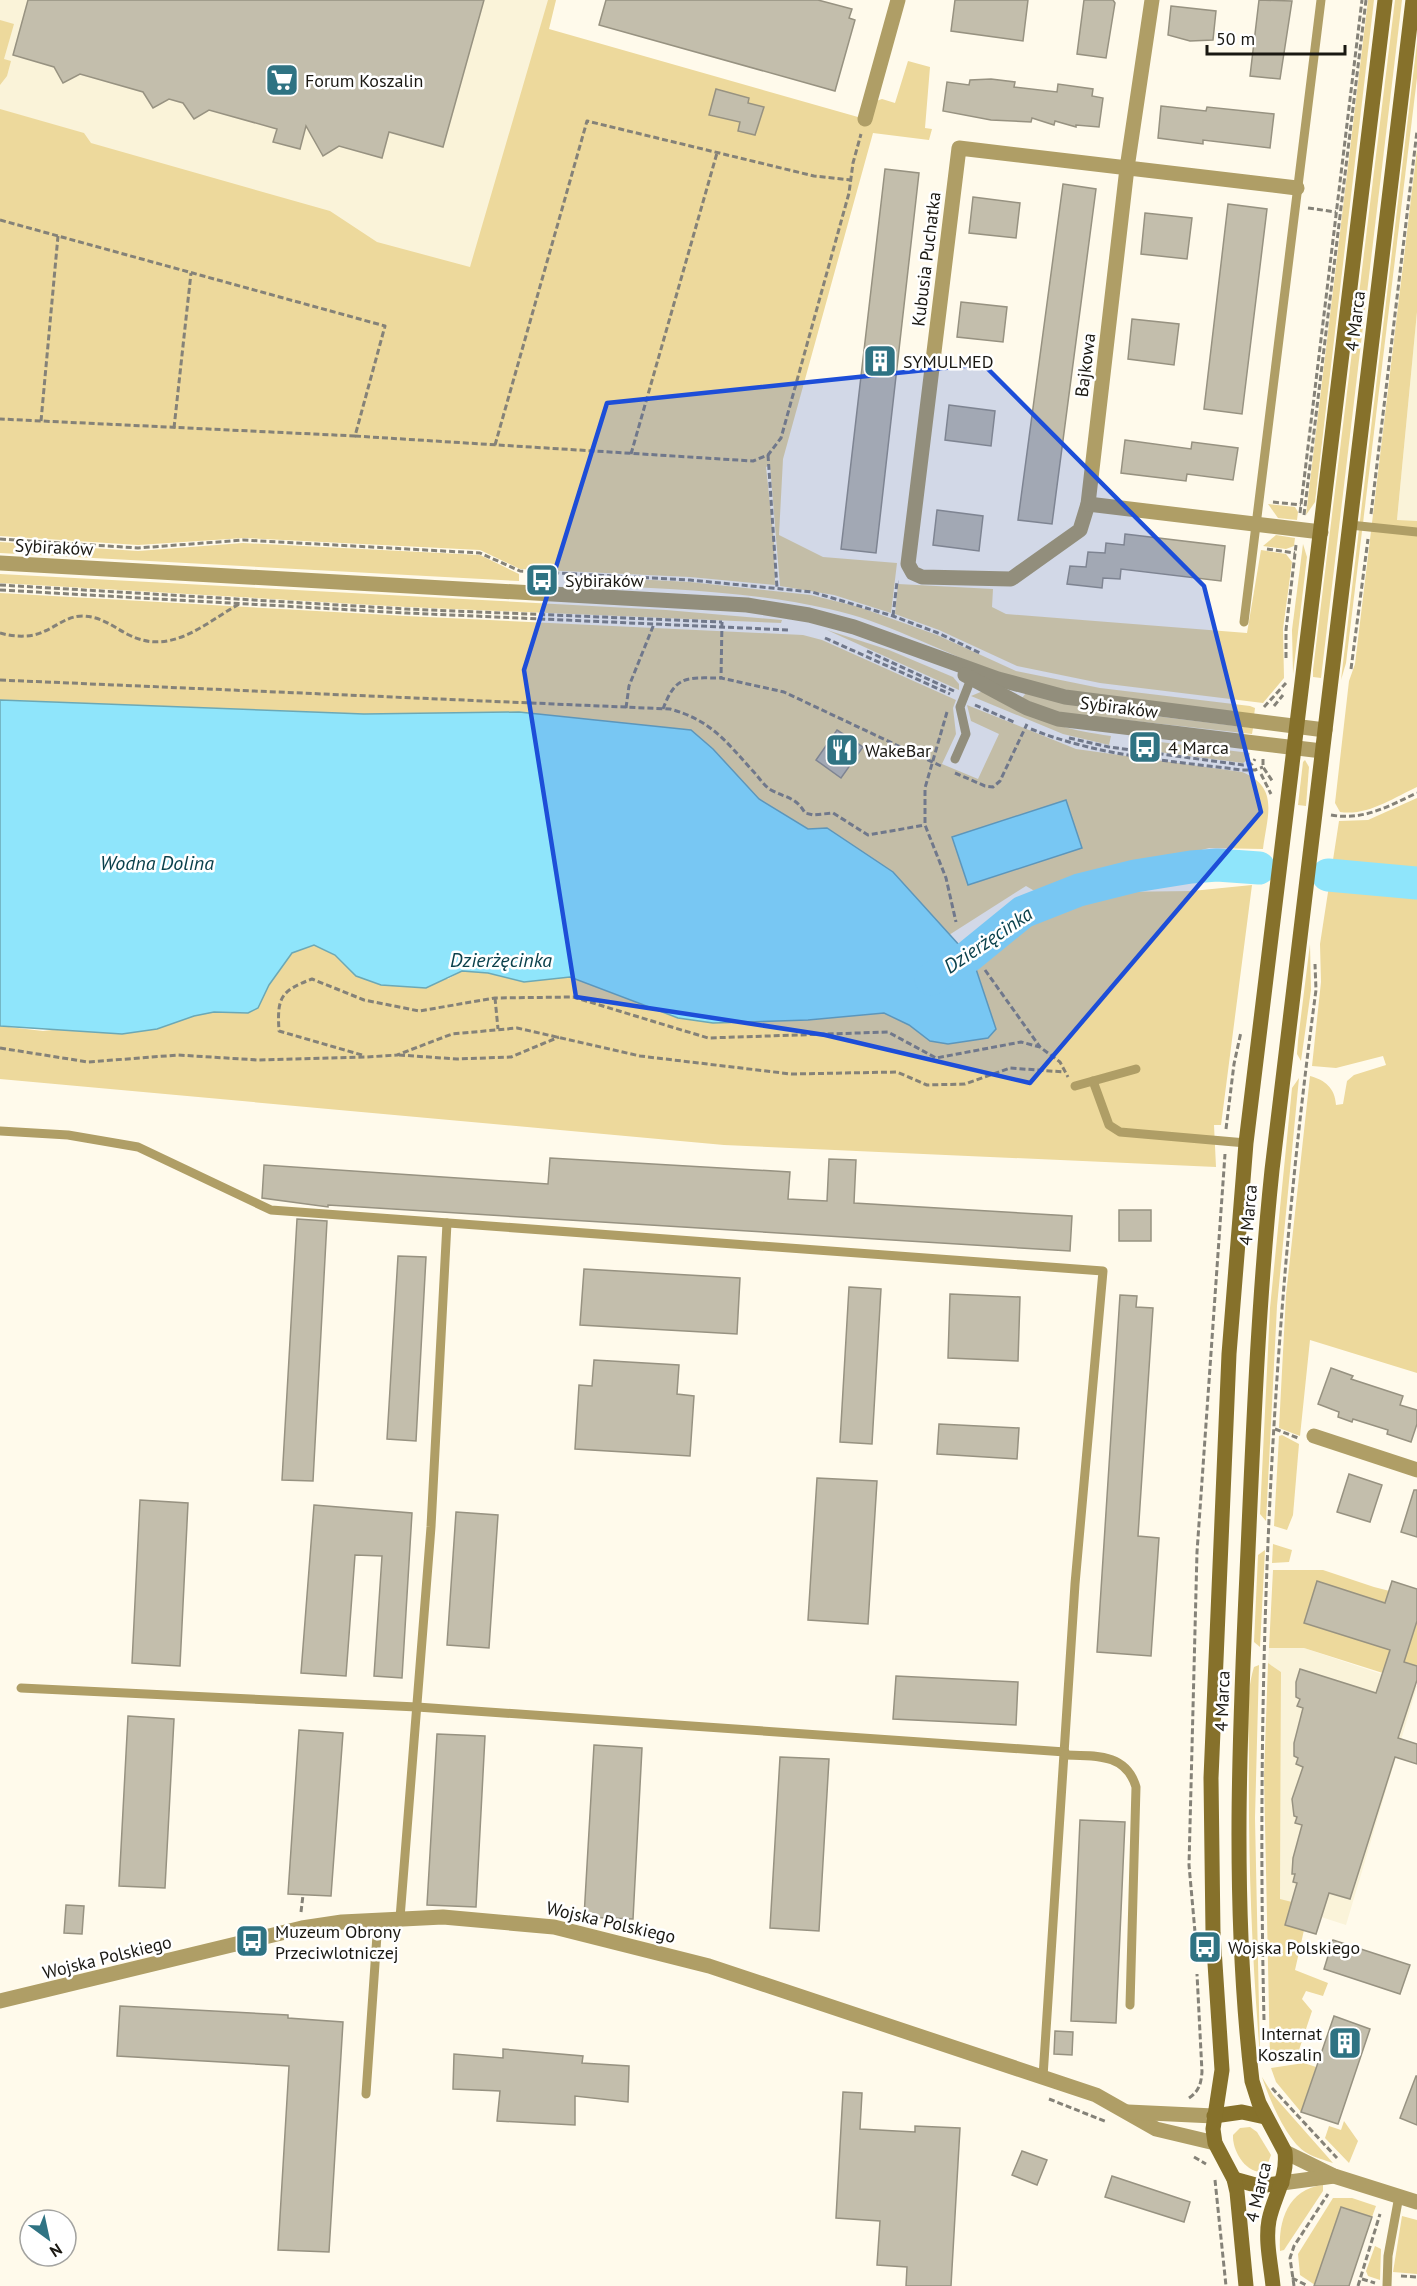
<svg xmlns="http://www.w3.org/2000/svg" width="1417" height="2286" viewBox="0 0 1417 2286" font-family="'PT Sans',sans-serif">
<rect width="100%" height="100%" fill="#fffaeb"/>
<g fill="#faf3d9">
<path d="M0 0H556L476 279 0 147Z"/>
<path d="M1417 312V521H1397Z"/>
<path d="M1269 1648H1304L1417 1686 1346 1925 1290 1907 1280 1899 1281 1672 1268 1663Z"/>
</g>
<g fill="#edd99c">
<path d="M548 0H556L549 29 865 119 876 101 882 99 895 103 908 61 930 67 925 128 932 129 929 140 873 133 783 459 779 535 823 557 897 563 891 613 834 595 780 586 770 465 766 467 774 541 775 585 690 577 520 569 480 550 244 538 138 545 0 536V109L84 133 91 143 330 211 377 242 470 267Z"/>
<path d="M1368 0H1374L1315 502 1306 515Z"/>
<path d="M1395 0H1402L1321 678 1313 677V670Z"/>
<path d="M0 20 14 24 4 59 11 61 7 76 0 85Z"/>
<path d="M1417 42V78L1346 663 1341 680Z"/>
<path d="M1417 149V312L1397 520 1417 521V787C1393 798 1368 816 1340 812L1335 803 1349 681 1355 664Z"/>
<path d="M1268 504 1295 507 1298 512 1297 520 1278 518Z"/>
<path d="M1276 535 1295 538 1294 546 1286 549 1263 546Z"/>
<path d="M0 542 138 551 243 543 480 555 519 574V581L0 553Z"/>
<path d="M1303 544 1307 557 1293 674 1292 630Z"/>
<path d="M1261 550 1286 554 1292 562 1283 629 1284 678 1263 703 1100 683 1017 666 939 630 895 614 898 584 993 589 992 607 1006 614 1247 633Z"/>
<path d="M0 574 666 610 782 620 781 623 407 607 0 583Z"/>
<path d="M575 576 690 582 811 595 859 607 937 635 1016 671 1100 688 1250 706 1255 708 1254 716C1167 704 1074 699 990 669 936 650 885 621 829 609 745 590 660 589 575 584Z"/>
<path d="M0 593 406 616 803 635 822 640 956 700 953 708 956 734 942 764 978 779 999 734 971 721 967 705 1076 749 1242 772C1280 787 1267 816 1263 849L1209 848 1038 893 1026 886 949 935 893 872 827 828 808 829 759 799 713 749 691 730 519 712 364 714 0 700Z"/>
<path d="M827 630 889 650 953 677 959 684V690Z"/>
<path d="M983 691C1029 717 1057 729 1111 736L1109 745 1063 734 971 696Z"/>
<path d="M1026 693 1097 709 1253 728 1252 734 1053 712 1022 698Z"/>
<path d="M1160 742 1250 753 1249 759 1243 763 1158 752Z"/>
<path d="M1305 760 1309 767 1306 806 1298 805 1303 762Z"/>
<path d="M1417 798V1373L1310 1340 1300 1436 1279 1428 1286 1295 1310 1076C1325 1080 1335 1088 1336 1105L1343 1104 1347 1081 1354 1075 1386 1065 1383 1056 1336 1068 1312 1066 1321 982 1320 944 1339 821 1368 820Z"/>
<path d="M1252 885 1221 1125H1214L1216 1167 724 1145 0 1079V1026L43 1031 214 1012 248 1013 258 1008 269 985 292 953 314 945 335 955 356 976 448 979 462 971 488 973 524 982 570 977 678 1018 713 1023 808 1020 884 1013 909 1025 930 1041 996 1029 975 966 1027 925 1113 892 1192 891Z"/>
<path d="M1310 944 1311 990 1301 1061 1297 1054 1298 1040Z"/>
<path d="M1299 1078 1277 1306 1266 1521 1260 1514 1270 1308 1292 1088Z"/>
<path d="M1282 1435 1299 1444 1293 1515 1287 1530 1274 1526 1279 1436Z"/>
<path d="M1273 1544 1292 1550 1289 1562 1272 1563Z"/>
<path d="M1265 1550 1260 1647 1254 1642 1258 1555Z"/>
<path d="M1273 1570H1323L1374 1587 1417 1598V1676L1386 1674 1304 1648H1269Z"/>
<path d="M1268 1663 1281 1672 1280 1899 1292 1902 1304 1930 1295 1970 1328 1983 1323 1996 1306 1991 1302 1999 1312 2011 1297 2056 1270 2059 1264 1776Z"/>
<path d="M1259 1665 1255 1818 1260 2056C1252 1957 1248 1858 1249 1758 1249 1730 1245 1695 1254 1667Z"/>
<path d="M1304 2063 1316 2067 1301 2112 1276 2082 1271 2068Z"/>
<path d="M1262 2077 1273 2095 1333 2163C1325 2160 1315 2158 1307 2153 1287 2142 1269 2098 1262 2077Z"/>
<path d="M1344 2121 1358 2141 1349 2163 1325 2138 1329 2126 1341 2130Z"/>
<path d="M1250 2127 1257 2132 1271 2155 1265 2171C1247 2176 1232 2151 1233 2135L1240 2128Z"/>
<path d="M1323 2185V2191L1284 2250 1280 2251C1278 2221 1288 2189 1323 2185Z"/>
<path d="M1333 2198H1352L1376 2206 1372 2217 1341 2207 1315 2285 1300 2275 1298 2254Z"/>
<path d="M1402 2216 1417 2220V2274L1393 2272Z"/>
<path d="M1375 2246 1381 2249 1380 2280 1368 2276 1366 2271Z"/>
</g>
<g fill="#8fe5fb" stroke="#6ca8b5" stroke-width="1.5">
<path d="M0 700 364 714 519 712 691 730 713 749 759 799 808 829 827 828 893 872 969 956 975 966 996 1029 988 1038 948 1044 930 1041 909 1025 884 1013 808 1020 713 1023 678 1018 570 977 524 982 488 973 462 971 426 988 381 985 356 976 335 955 314 945 292 953 269 985 258 1008 248 1013 214 1012 194 1016 157 1029 122 1034 0 1026Z"/>
<path d="M1066 800 1082 848 968 885 952 837Z"/>
</g>
<g fill="none" stroke-linecap="round" stroke-linejoin="round">
<g stroke="#8fe5fb" stroke-width="33">
<path d="M1328 875 1417 883"/>
<path d="M931 979 969 956 1023 912 1079 890 1135 876 1191 867 1217 865 1259 868"/>
</g>
</g>
<g fill="#c3beac" stroke="#979281" stroke-width="1.5">
<path d="M28 0H484L443 147 389 132 382 158 339 146 323 156 306 126 300 149 273 142 277 129 209 110 194 119 183 103 169 99 153 108 143 92 80 74 63 83 54 67 13 55Z"/>
<path d="M606 0H818L852 9 849 18 855 20 835 91 599 25Z"/>
<path d="M955 0H1028L1023 41 951 31Z"/>
<path d="M1084 0H1113L1115 3 1106 58 1077 54Z"/>
<path d="M1259 0 1292 1 1280 79 1250 76Z"/>
<path d="M1171 6 1216 11 1213 40 1190 41 1168 35Z"/>
<path d="M991 79 1015 82 1014 87 1057 92 1058 84 1093 89 1092 96 1103 98 1099 127 1076 125V127L1055 121 1054 125 1032 118 1031 122 991 120 943 111 947 82 969 85 970 80Z"/>
<path d="M716 89 749 98 748 103 764 107 755 135 738 131 740 122 709 115Z"/>
<path d="M1161 106 1206 111 1207 107 1274 114 1270 148 1203 140V144L1158 138Z"/>
<path d="M885 169 919 173 876 553 841 549Z"/>
<path d="M1063 184 1096 189 1052 524 1018 520Z"/>
<path d="M973 197 1020 203 1016 238 969 233Z"/>
<path d="M1228 204 1267 209 1242 414 1204 409Z"/>
<path d="M1145 213 1192 218 1187 259 1141 254Z"/>
<path d="M961 302 1007 307 1003 342 957 337Z"/>
<path d="M1132 319 1179 324 1174 365 1128 359Z"/>
<path d="M949 405 995 411 991 446 945 440Z"/>
<path d="M1125 440 1191 449 1192 442 1238 448 1233 480 1187 474 1186 481 1121 473Z"/>
<path d="M937 510 983 516 979 551 933 545Z"/>
<path d="M1125 534 1225 546 1221 581 1121 569 1120 579 1103 578 1102 588 1067 584 1070 566 1086 567 1088 552 1105 553 1106 543 1124 545Z"/>
<path d="M837 730 863 747 841 778 816 760Z"/>
<path d="M550 1158 790 1172 788 1199 827 1201 829 1159 856 1160 854 1203 1072 1216 1070 1251 328 1205V1207L262 1198 264 1165 548 1184Z"/>
<rect x="1119" y="1210" width="32" height="31"/>
<path d="M297 1219 327 1221 313 1481 282 1480Z"/>
<path d="M398 1256 426 1257 416 1441 387 1439Z"/>
<path d="M584 1269 740 1278 737 1334 580 1325Z"/>
<path d="M849 1287 881 1289 872 1444 840 1442Z"/>
<path d="M950 1294 1020 1297 1018 1361 948 1358Z"/>
<path d="M1120 1295 1137 1296 1136 1307 1153 1308 1138 1536 1159 1538 1151 1656 1097 1652Z"/>
<path d="M594 1360 679 1365 677 1394 694 1396 690 1456 575 1449 579 1385 592 1386Z"/>
<path d="M1331 1368 1353 1376 1351 1379 1403 1396 1400 1405 1417 1410V1424L1411 1442 1387 1434 1388 1430 1353 1419 1352 1422 1338 1417 1339 1412 1318 1404Z"/>
<path d="M939 1424 1019 1428 1017 1459 937 1454Z"/>
<path d="M1349 1474 1382 1485 1370 1522 1337 1512Z"/>
<path d="M817 1478 877 1481 868 1624 808 1620Z"/>
<path d="M1414 1490H1417V1537L1401 1532Z"/>
<path d="M140 1500 188 1503 180 1666 132 1663Z"/>
<path d="M314 1505 412 1513 402 1678 374 1676 382 1556 355 1555 346 1676 301 1673Z"/>
<path d="M456 1512 498 1515 489 1648 447 1645Z"/>
<path d="M1317 1581 1385 1603 1392 1581 1417 1589V1621L1404 1662 1417 1666V1680L1398 1738 1417 1744V1764L1395 1757 1350 1899 1329 1893 1316 1934 1285 1925 1297 1883 1293 1882 1295 1874H1292L1293 1858 1302 1825 1295 1823 1297 1817 1294 1816 1292 1799 1303 1767 1296 1764 1298 1758 1294 1756V1743L1303 1708 1297 1706 1300 1699 1296 1697V1682L1300 1669 1376 1693 1390 1650 1304 1623Z"/>
<path d="M896 1676 1018 1682 1016 1725 893 1719Z"/>
<path d="M128 1716 174 1719 165 1888 119 1886Z"/>
<path d="M299 1730 343 1733 331 1896 288 1894Z"/>
<path d="M437 1734 485 1736 476 1907 427 1905Z"/>
<path d="M594 1745 642 1748 633 1919 584 1917Z"/>
<path d="M780 1757 829 1759 819 1931 770 1928Z"/>
<path d="M1080 1820 1125 1822 1116 2023 1071 2021Z"/>
<path d="M66 1905 84 1906 82 1934 64 1933Z"/>
<path d="M1333 1940 1410 1965 1400 1994 1324 1969Z"/>
<path d="M120 2006 288 2015V2018L343 2022 329 2252 278 2250 289 2066 117 2056Z"/>
<path d="M1334 2016 1370 2029 1338 2124 1301 2112Z"/>
<path d="M1055 2031 1073 2032 1072 2055 1054 2054Z"/>
<path d="M503 2049 583 2056 582 2063 629 2066 628 2102 575 2096V2125L497 2121 500 2091 453 2089 454 2054 503 2058Z"/>
<path d="M1416 2076H1417V2125L1400 2118Z"/>
<path d="M843 2092 862 2093 860 2129 915 2132V2126L960 2128 951 2286H906L907 2267 877 2265 880 2221 836 2218Z"/>
<path d="M1022 2151 1047 2160 1037 2185 1012 2175Z"/>
<path d="M1112 2176 1190 2202 1184 2222 1105 2197Z"/>
<path d="M1341 2207 1372 2217 1349 2286H1314Z"/>
</g>
<g fill="none" stroke-linecap="round" stroke-linejoin="round">
<g stroke="#858278" stroke-width="3" stroke-dasharray="6 3" stroke-linecap="butt">
<path d="M1308 208 1336 212"/>
<path d="M0 220 385 326 355 436 0 419"/>
<path d="M41 421 58 236"/>
<path d="M174 428 191 273"/>
<path d="M355 436 753 461 768 455 781 438 849 193 853 163 861 134"/>
<path d="M495 445 587 121 814 176 851 180"/>
<path d="M631 454 717 153"/>
<path d="M768 455 777 588"/>
<path d="M1273 502 1301 505"/>
<path d="M1300 513 1362 0"/>
<path d="M1371 514 1417 131"/>
<path d="M1304 515 1366 0"/>
<path d="M0 539 138 548 244 540 480 553 520 571 690 580 812 592 893 616 938 633 980 653"/>
<path d="M1267 549 1295 553"/>
<path d="M0 585 406 609 722 622"/>
<path d="M0 590 406 613 789 630"/>
<path d="M893 616 897 582H899"/>
<path d="M722 622 721 678 784 692 943 767"/>
<path d="M0 633C14 637 32 638 45 631 59 625 67 616 83 616 103 617 113 627 129 635 171 656 204 624 239 604"/>
<path d="M825 638 950 694"/>
<path d="M867 651 954 691"/>
<path d="M1286 658V630L1296 545"/>
<path d="M1351 669 1368 539"/>
<path d="M0 680 670 709C710 720 725 740 752 770 758 776 764 786 771 790 786 798 796 797 805 813L813 815 833 813 868 835 925 825"/>
<path d="M975 705 1016 723"/>
<path d="M1274 706 1283 695"/>
<path d="M1264 707 1286 683"/>
<path d="M626 708 629 686 654 624"/>
<path d="M663 709C676 674 687 678 721 678"/>
<path d="M947 712 925 788V825L946 878 956 922"/>
<path d="M1031 729C1098 756 1171 761 1242 770H1255L1263 767"/>
<path d="M1069 738 1109 747 1243 765 1252 764 1255 759"/>
<path d="M1263 759V767L1273 782"/>
<path d="M955 773 985 786 993 787 1000 781 1027 724"/>
<path d="M1261 774 1271 794"/>
<path d="M1331 815C1364 821 1388 806 1417 793"/>
<path d="M985 970 1040 1047"/>
<path d="M495 998 498 1029"/>
<path d="M0 1048 88 1062 178 1055 258 1060 367 1057 397 1055 452 1034 517 1028 640 1056 791 1074 897 1072 927 1085 965 1084 1010 1068 1064 1072"/>
<path d="M362 1055 279 1031C277 998 280 991 312 979L364 1000 419 1011 495 998 573 997 708 1038 888 1032 936 1058 1021 1042 1040 1047 1060 1062 1068 1077"/>
<path d="M399 1055 457 1059 511 1057 559 1037"/>
<path d="M1226 1129 1234 1064 1241 1032"/>
<path d="M1275 1429 1298 1438"/>
<path d="M301 1912 303 1895"/>
<path d="M1195 1932 1189 1865 1197 1552 1225 1154"/>
<path d="M1264 2020C1256 1676 1270 1331 1316 990L1315 964"/>
<path d="M1272 2088 1337 2158"/>
<path d="M1189 2098C1199 2091 1201 2084 1202 2072L1197 1974"/>
<path d="M1049 2099 1107 2122"/>
<path d="M1194 2157 1206 2164"/>
<path d="M1215 2180 1226 2286"/>
<path d="M1401 2276 1417 2277"/>
<path d="M1292 2278 1308 2286"/>
<path d="M1362 2279 1375 2283"/>
<path d="M1294 2286 1290 2258 1294 2246 1328 2194"/>
<path d="M1358 2286 1380 2214"/>
</g>
<g stroke="#af9e66" stroke-width="9">
<path d="M1350 525 1417 532"/>
<path d="M1244 622 1321 0"/>
<path d="M955 759 966 734 960 707 971 679"/>
<path d="M1093 1081 1109 1125 1120 1132 1246 1143"/>
<path d="M1075 1086 1136 1069"/>
<path d="M0 1131 68 1135 138 1147 271 1210 1103 1271 1075 1584 1043 2077"/>
<path d="M21 1688 417 1707 1065 1752"/>
<path d="M1065 1755C1095 1756 1126 1753 1136 1787L1130 2005"/>
<path d="M400 1918 431 1527 447 1223"/>
<path d="M366 2094 377 1935 375 1920"/>
<path d="M1387 2286 1388 2256 1399 2196"/>
</g>
<g stroke="#af9e66" stroke-width="15">
<path d="M1152 0 1127 168 1088 504 1080 530 1011 579 922 577 913 573 908 564 959 148 1297 188"/>
<path d="M865 119 898 0"/>
<path d="M1088 504 1321 532"/>
<path d="M1314 1436 1417 1470"/>
<path d="M1285 2152 1334 2176 1417 2202"/>
<path d="M1282 2183 1334 2176"/>
</g>
<g stroke="#af9e66" stroke-width="15">
<path d="M0 563 747 605 809 615 854 627 998 679 1065 697 1325 730"/>
<path d="M965 675 1027 708 1058 719 1322 751"/>
<path d="M0 2001 302 1928 342 1922 443 1917 554 1927 709 1966 1096 2095 1156 2129 1215 2143"/>
<path d="M1128 2112 1214 2116"/>
</g>
<g stroke="#86712b" stroke-width="15">
<path d="M1214 2116 1242 2112 1265 2117"/>
<path d="M1234 2179 1259 2186 1282 2183"/>
<path d="M1246 2286 1237 2192 1234 2179 1215 2143 1213 2129 1222 2070 1213 1933 1211 1778 1229 1354 1246 1143 1385 0"/>
<path d="M1273 2286C1271 2265 1265 2241 1269 2220 1274 2196 1288 2178 1285 2152L1259 2103 1252 2081C1232 1912 1239 1742 1247 1573 1253 1438 1258 1304 1272 1170L1413 0"/>
</g>
</g>
<path fill="#1d4ed8" fill-opacity="0.2" stroke="#1d4ed8" stroke-width="4.5" stroke-linejoin="round" d="M983 364 1204 586 1261 812 1030 1083 825 1035 576 997 524 670 607 403Z"/>
<defs>
<symbol id="supermarket-square" viewBox="-11 -11 22 22"><rect x="-9" y="-9" width="18" height="18" rx="4" fill="#2f7383" stroke="#fff"/><path d="M-6-5.5h2.5l.6 2H6L4.5 2H-2.5L-4.4-4H-6ZM-1.5 3.2a1.3 1.3 0 1 0 .1 0ZM3 3.2a1.3 1.3 0 1 0 .1 0Z" fill="#fff"/></symbol>
<symbol id="building-square" viewBox="-11 -11 22 22"><rect x="-9" y="-9" width="18" height="18" rx="4" fill="#2f7383" stroke="#fff"/><path d="M-4-6H4V6H1V3H-1V6H-4ZM-2.5-4.3h1.7v1.8h-1.7ZM.8-4.3h1.7v1.8H.8ZM-2.5-1h1.7V.8h-1.7ZM.8-1h1.7V.8H.8Z" fill="#fff"/></symbol>
<symbol id="bus-square" viewBox="-11 -11 22 22"><rect x="-9" y="-9" width="18" height="18" rx="4" fill="#2f7383" stroke="#fff"/><path d="M-5-6H5V4H4V6H2V4H-2V6H-4V4H-5ZM-3.5-4V0h7V-4ZM-3.5 1.2v1.5H-2V1.2ZM2 1.2v1.5H3.5V1.2Z" fill="#fff"/></symbol>
<symbol id="restaurant-square" viewBox="-11 -11 22 22"><rect x="-9" y="-9" width="18" height="18" rx="4" fill="#2f7383" stroke="#fff"/><path d="M-5-6h1v4h1v-4h1v4h1v-4h1v5L-1.5 .5V6h-2V.5L-5-1ZM5-6V6H3V1.5H1.5Q1.5-4 5-6Z" fill="#fff"/></symbol>
</defs>
<g fill-rule="evenodd">
<use href="#supermarket-square" x="263" y="61" width="38" height="38"/>
<use href="#building-square" x="861" y="342" width="38" height="38"/>
<use href="#bus-square" x="523" y="561" width="38" height="38"/>
<use href="#bus-square" x="1126" y="728" width="38" height="38"/>
<use href="#restaurant-square" x="823" y="731" width="38" height="38"/>
<use href="#bus-square" x="233" y="1922" width="38" height="38"/>
<use href="#bus-square" x="1186" y="1928" width="38" height="38"/>
<use href="#building-square" x="1326" y="2024" width="38" height="38"/>
</g>
<g text-anchor="middle" dominant-baseline="central" stroke-width="5" stroke-linejoin="round" paint-order="stroke">
<g font-size="18" fill="#1a1812" stroke="#fff" text-anchor="start">
<text x="305" y="80">Forum Koszalin</text>
<text x="903" y="361">SYMULMED</text>
<text x="565" y="580">Sybiraków</text>
<text x="1168" y="747">4 Marca</text>
<text x="865" y="750">WakeBar</text>
<text x="275" y="1931">Muzeum Obrony<tspan x="275" dy="21">Przeciwlotniczej</tspan></text>
<text x="1228" y="1947">Wojska Polskiego</text>
<text x="1322" y="2033" text-anchor="end">Internat<tspan x="1322" dy="21">Koszalin</tspan></text>
</g>
<g font-size="18" fill="#1a1812" stroke="#fff">
<text transform="translate(926 259) rotate(-83)">Kubusia Puchatka</text>
<text transform="translate(1355 321) rotate(-83)">4 Marca</text>
<text transform="translate(1085 365) rotate(-83)">Bajkowa</text>
<text transform="translate(54 547) rotate(3)">Sybiraków</text>
<text transform="translate(1119 707) rotate(7)">Sybiraków</text>
<text transform="translate(1248 1215) rotate(-85)">4 Marca</text>
<text transform="translate(1222 1701) rotate(-88)">4 Marca</text>
<text transform="translate(611 1922) rotate(13)">Wojska Polskiego</text>
<text transform="translate(107 1957) rotate(-14)">Wojska Polskiego</text>
<text transform="translate(1258 2192) rotate(-77)">4 Marca</text>
</g>
<g font-size="20" font-style="italic" fill="#0b414c" stroke="#fff">
<text x="157" y="863">Wodna Dolina</text>
<text transform="translate(988 940) rotate(-34)">Dzierżęcinka</text>
<text x="501" y="960">Dzierżęcinka</text>
</g>
</g>
<g transform="translate(48 2238) rotate(147)"><circle r="28" fill="#ffffff" stroke="#a3a3a0" stroke-width="1.5"/>
<path d="M0-4.5L10 22L0 15L-10 22Z" fill="#2f7383"/>
<text y="-9" font-size="16" font-weight="bold" text-anchor="middle" fill="#1a1812">N</text>
</g>
<path d="M1207 45v9h138v-9" fill="none" stroke="#1a1812" stroke-width="3"/>
<text x="1216" y="45" font-size="18" fill="#1a1812" stroke="#ffffff" stroke-width="4.5" paint-order="stroke">50 m</text>
</svg>
